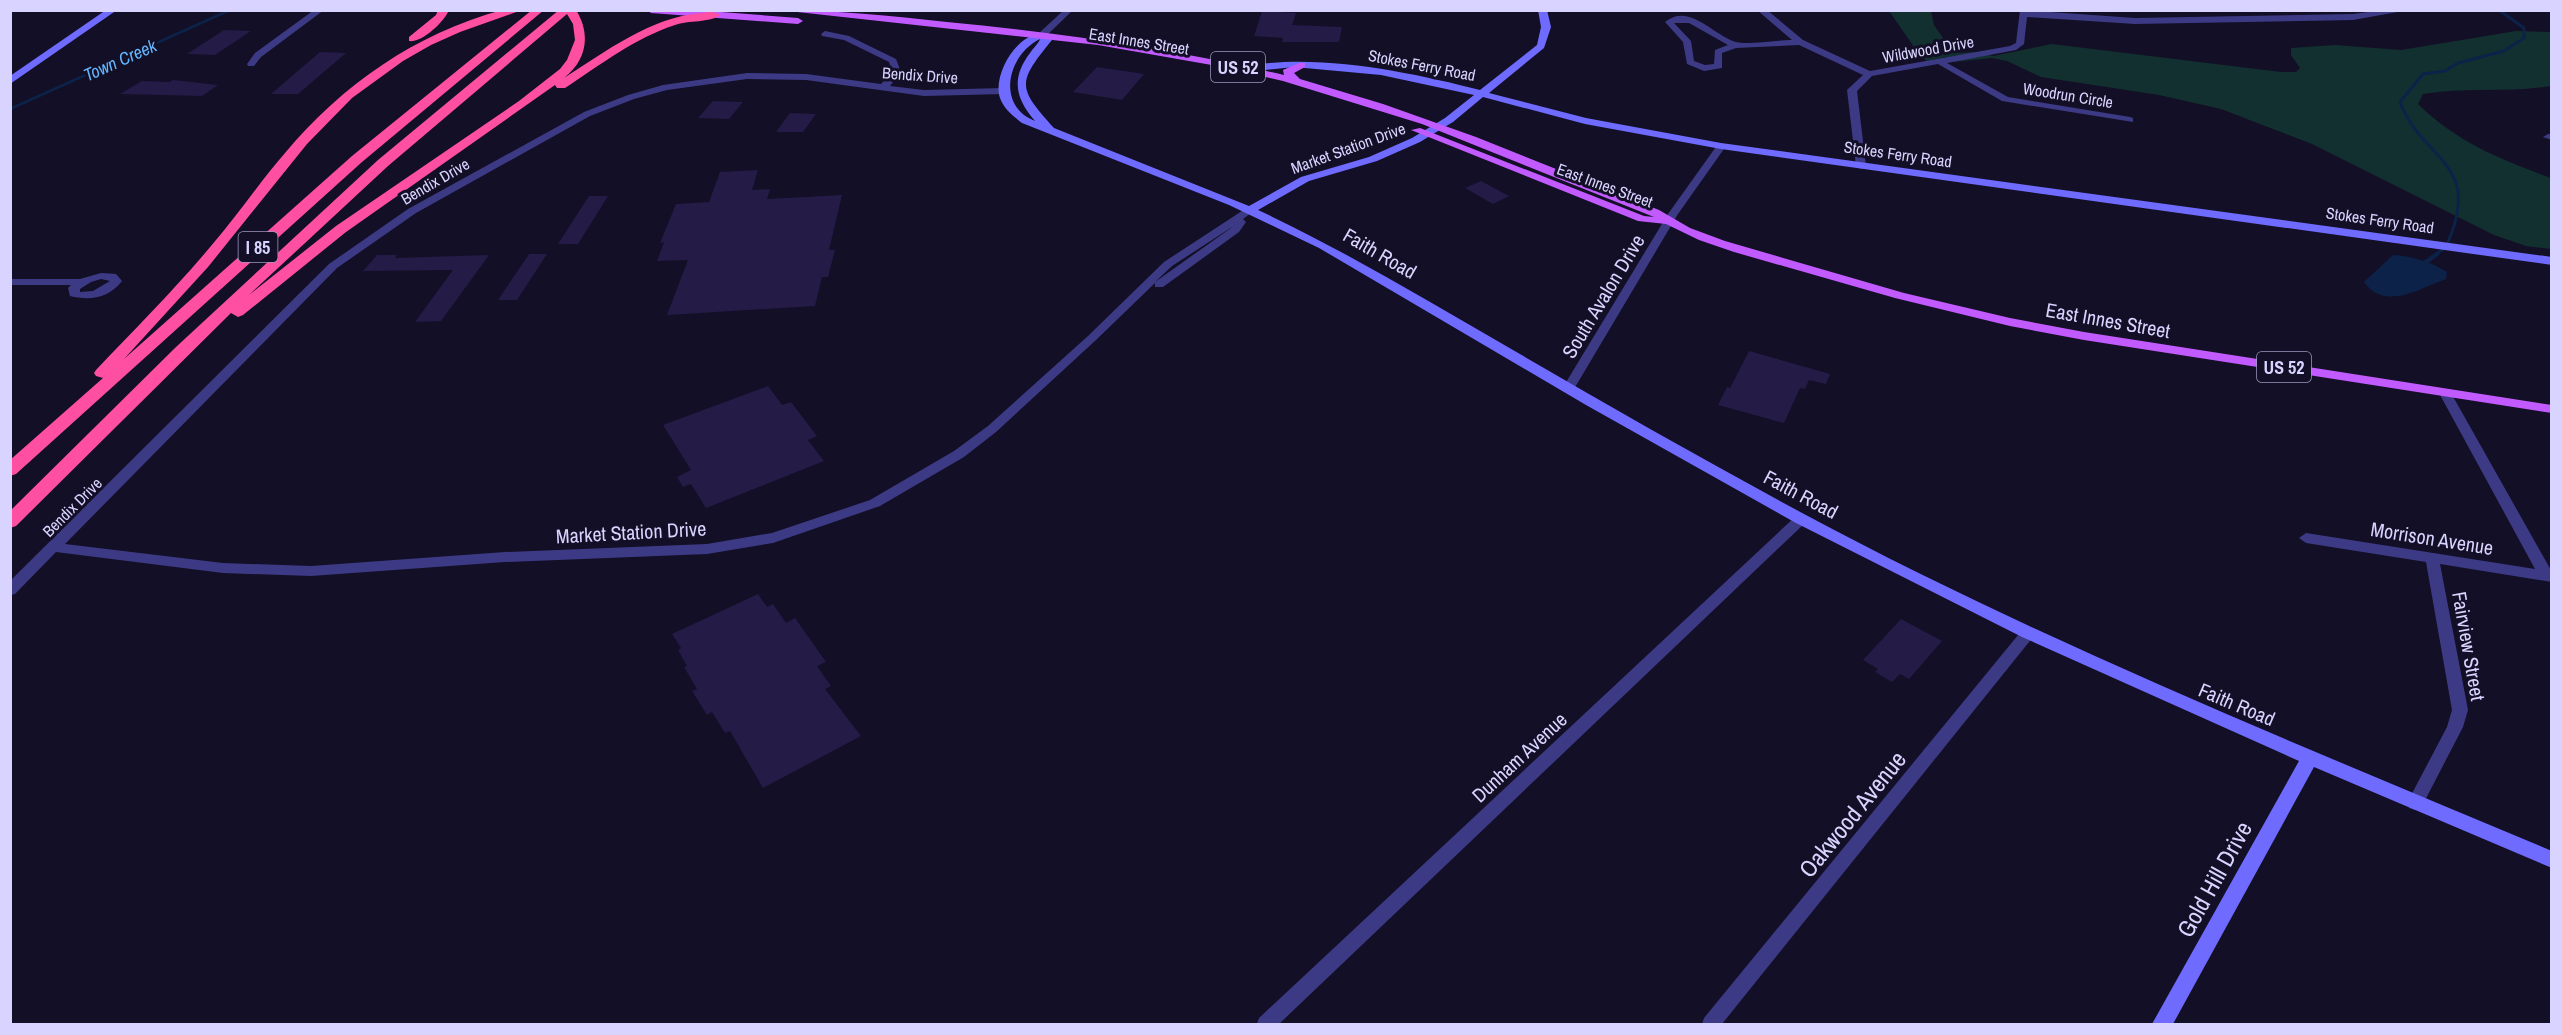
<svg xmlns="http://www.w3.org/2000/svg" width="2562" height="1035" viewBox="0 0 2562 1035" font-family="'Archivo Narrow',sans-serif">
<rect width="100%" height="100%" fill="#130f26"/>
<path fill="#12302f" d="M1889 11H1931L1934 25 1950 48 1960 53 1972 52 1993 56 2052 44 2281 72H2296L2300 68 2291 55V48L2335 45 2401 50 2516 31 2551 32V86C2509 93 2465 87 2423 94L2418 104C2458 143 2500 159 2551 178V249L2526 246 2494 235 2312 144 2221 109 2159 95 2041 77 2007 61 1992 58 1954 62 1946 57 1927 61 1921 57Z"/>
<path fill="#0c2248" d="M2393 255C2413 256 2431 262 2447 272L2446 279C2420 288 2385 312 2364 282Z"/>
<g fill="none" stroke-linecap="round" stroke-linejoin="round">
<g stroke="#0c2248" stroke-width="3">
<path d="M10 109 230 10"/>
<path d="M2448 242C2483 161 2421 160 2400 102L2423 74 2445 71 2458 63 2504 51 2524 38V28L2499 10"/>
<path d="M2435 255 2445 248"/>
</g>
<path stroke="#0c2248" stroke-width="4.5" d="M2422 265 2437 254"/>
</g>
<g fill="#241b47">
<path d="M1262 11 1296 13 1292 25 1342 27 1339 42H1282L1283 38 1254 36Z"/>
<path d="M224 30 251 31 215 55 187 54Z"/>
<path d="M320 52 346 53 298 94H271Z"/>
<path d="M1097 67 1144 74 1122 100 1073 92Z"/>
<path d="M173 80 218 85 202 96 120 94 142 81 170 82Z"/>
<path d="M713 101 743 102 729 119 698 118Z"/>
<path d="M790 113 816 114 803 132H776Z"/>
<path d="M758 170 752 190 770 189 767 199 842 195 829 250H835L828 277H822L815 306 667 315 688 260 657 261 664 242 660 243 676 204 709 202 720 172Z"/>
<path d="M1481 181 1509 196 1493 204 1465 188Z"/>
<path d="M589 196H608L578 244H558Z"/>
<path d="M529 254H547L517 300H498Z"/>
<path d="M377 255H397L395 258 489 255 441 321 415 322 453 270 363 271Z"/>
<path d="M1749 351 1830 374 1826 384 1809 380 1805 389 1800 388 1784 423 1718 405 1727 387 1730 388Z"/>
<path d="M768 386 782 405 791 402 817 436 808 440 824 461 706 508 691 484 683 487 677 477 691 470 663 425Z"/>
<path d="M758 594 767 607 773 604 786 623 795 618 826 662 817 666 831 686 825 689 861 736 763 788 730 731 725 733 712 712 707 715 692 691 697 689 684 667 687 666 678 650 681 648 672 634Z"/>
<path d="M1901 619 1942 641 1909 679 1900 674 1892 682 1875 672 1878 669 1863 660Z"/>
</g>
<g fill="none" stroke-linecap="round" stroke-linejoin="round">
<g fill="#3d3a85" fill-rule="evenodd">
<path d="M314 10H324L261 57 254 66H248L247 64 255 53Z"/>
<path d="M1064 10H1073L1044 38H1038V34Z"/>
<path d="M1757 10H1767L1803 40 1870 71 2010 46 2016 43 2020 10 2135 18 2353 14 2383 10H2409L2353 20 2135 24 2027 17 2024 44 2016 50 1947 63 2008 97 2130 117 2133 118V122L2002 101 1938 64 1872 76 1857 91 1866 166 1861 169 1856 166 1847 90 1863 75 1799 45 1736 48 1722 53V68L1704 71 1687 64 1683 42 1665 22C1689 2 1714 36 1736 42 1747 45 1779 40 1792 40ZM1674 23H1689L1728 45 1715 50 1714 64 1705 65 1694 61 1691 41Z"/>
<path d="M825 31 849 36 896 59 901 72 890 86 924 90 1004 88 1009 91 1004 94 924 96 806 80 747 79 667 90 634 99 590 116 416 213 337 268 65 544 223 563 311 566 505 552 707 544 772 533 870 500 954 451 988 426 1088 336 1164 262 1245 209H1253L1254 211 1243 219 1246 222 1239 232 1163 287H1155V283L1096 340 996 432 964 457 880 506 773 543 707 554 505 562 311 576 223 573 56 552 15 594 10 595V581L329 264 408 209 584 112 628 95 663 85 747 73 806 74 881 84 892 72 889 62 844 40 822 36 821 34ZM1232 227 1231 228 1155 282 1172 266Z"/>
<path d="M2548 134H2552V140L2543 137Z"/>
<path d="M1721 143 1726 146 1678 214 1574 389 1572 392H1564L1562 389 1668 214 1718 144Z"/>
<path d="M101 273 116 274 122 281C109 298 90 301 70 296L68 288 71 285H10V279H80ZM101 279 110 281 93 291 80 292V289L91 282Z"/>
<path d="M2445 389 2451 393 2552 572V582L2440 564 2468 710 2463 727 2421 808 2415 810 2409 808 2407 803 2447 727 2452 710 2426 562 2306 543 2299 538 2306 533 2535 569 2439 393Z"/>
<path d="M1801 514 1806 516 1808 519 1806 522 1279 1024H1257L1259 1018 1796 516Z"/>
<path d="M2028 628 2033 629 2035 633 2033 637 1722 1024H1702L1704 1018 2023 629Z"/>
</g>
<g fill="#6f6bff" fill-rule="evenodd">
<path d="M106 10H117L10 84V76Z"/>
<path d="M1538 10H1547L1551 27 1544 48 1489 93 1586 118 1721 143 2552 257V265L1721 149 1585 124 1483 97 1453 122 1420 142 1377 161 1309 181 1258 210C1346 251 1429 302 1513 350 1609 406 1706 461 1804 514 2045 643 2300 745 2552 851V868L2314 767 2173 1024H2152L2299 761 2022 637 1796 523 1586 405 1319 248 1229 205 1022 123C1013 116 1004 109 1000 98 992 75 1018 31 1044 34L1052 40C1017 83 1017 87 1054 128L1249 206 1301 177 1369 157 1412 138 1445 118 1474 95 1381 75 1294 67 1246 72 1243 71V67C1314 52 1410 72 1480 90L1537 45 1541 27ZM1040 39C1039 43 1033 48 1030 53 1011 78 1015 98 1035 121 996 106 1007 55 1040 39Z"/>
</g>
<g fill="#c25bff" fill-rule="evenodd">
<path d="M647 10H695L798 18 803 21 798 24 651 13Z"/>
<path d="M779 10C835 10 891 16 947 22 1061 33 1173 49 1284 75L1283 70 1299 63H1305V67L1294 73 1300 79 1383 104 1476 137 1659 210 1690 228 1725 241 1904 293 2010 318 2084 332 2552 405V413L2084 340 2010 326 1895 298 1734 252 1699 240 1666 224 1638 221 1411 130 1420 128 1644 216 1654 217 1422 124 1283 81 1223 67 1098 45Z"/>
</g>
<g fill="#ff4fa3" fill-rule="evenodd">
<path d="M438 10H449C444 22 422 43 409 41V37L436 15Z"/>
<path d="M502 10H522L460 32 431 45 403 61 352 98 307 144 208 267 124 359 352 156 532 10H544L362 162 16 474 10 476V460L103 378 96 376 94 373 96 370C135 329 175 289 211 246 237 216 259 183 285 153 343 84 415 34 502 10Z"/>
<path d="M559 10H576C591 34 587 60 564 78 607 51 650 17 702 13 709 12 714 11 720 15 710 23 688 20 675 25 635 38 600 65 565 88H557L555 85 346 232 243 315 238 317 231 313 16 526 10 528V511L176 347 378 160ZM567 14 573 24 575 40 567 60 560 69 519 101 336 226 249 295 388 166Z"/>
</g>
</g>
<g text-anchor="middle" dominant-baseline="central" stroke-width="6" stroke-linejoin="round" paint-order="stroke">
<g font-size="16" fill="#d9d4ff" stroke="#130f26">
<text transform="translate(1139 41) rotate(9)">East Innes Street</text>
<text transform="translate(1928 49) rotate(-10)">Wildwood Drive</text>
<text transform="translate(1422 65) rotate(11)">Stokes Ferry Road</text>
<text transform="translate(920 75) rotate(4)">Bendix Drive</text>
<text transform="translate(2068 95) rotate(9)">Woodrun Circle</text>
<text transform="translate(1348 148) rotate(-20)">Market Station Drive</text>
<text transform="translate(1898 154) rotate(8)">Stokes Ferry Road</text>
<text transform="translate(435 181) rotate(-30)">Bendix Drive</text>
<text transform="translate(1605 185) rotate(20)">East Innes Street</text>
<text transform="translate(2380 220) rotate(8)">Stokes Ferry Road</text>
<text transform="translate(72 507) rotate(-45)">Bendix Drive</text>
</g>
<g font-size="18" font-style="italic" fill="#62b6ff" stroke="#130f26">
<text transform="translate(120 60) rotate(-24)">Town Creek</text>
</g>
<g fill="#130f26" stroke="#9e99be" stroke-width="1.5">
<rect x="1211" y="52" width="54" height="30" rx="4.5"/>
<rect x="238.5" y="232" width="39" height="30" rx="4.5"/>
<rect x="2257" y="352" width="54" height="30" rx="4.5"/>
</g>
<g font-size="18" font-weight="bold" fill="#d9d4ff">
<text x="1238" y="67">US 52</text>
<text x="258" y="247">I 85</text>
<text x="2284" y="367">US 52</text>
</g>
<g font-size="20" fill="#d9d4ff" stroke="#130f26">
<text transform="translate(1380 253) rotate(30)">Faith Road</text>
<text transform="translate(1603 296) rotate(-59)">South Avalon Drive</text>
<text transform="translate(2108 320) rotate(10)">East Innes Street</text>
<text transform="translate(1801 494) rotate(28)">Faith Road</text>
<text transform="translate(631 532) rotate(-3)">Market Station Drive</text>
<text transform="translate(2432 538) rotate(9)">Morrison Avenue</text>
<text transform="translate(2469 646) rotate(80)">Fairview Street</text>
<text transform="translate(2237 704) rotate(23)">Faith Road</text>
<text transform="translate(1519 757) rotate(-43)">Dunham Avenue</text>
</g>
<g font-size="24" fill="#d9d4ff" stroke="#130f26">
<text transform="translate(1852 814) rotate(-51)">Oakwood Avenue</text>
<text transform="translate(2214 879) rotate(-61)">Gold Hill Drive</text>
</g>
</g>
<rect width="2562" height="1035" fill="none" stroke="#d9d4ff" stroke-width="24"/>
</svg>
